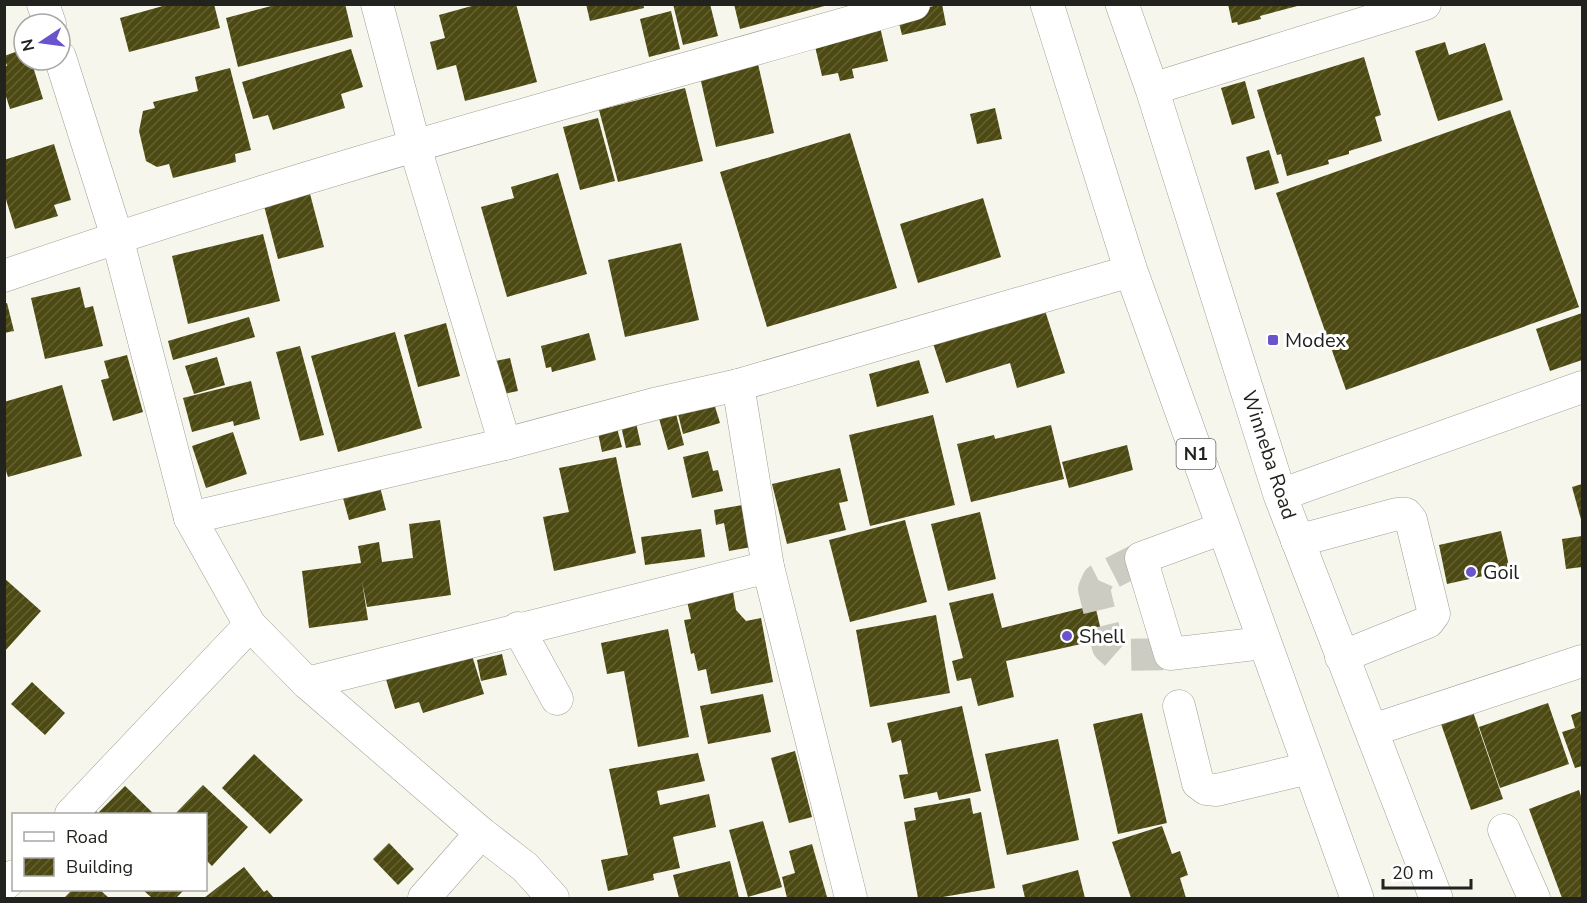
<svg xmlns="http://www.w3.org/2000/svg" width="1587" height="903" viewBox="0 0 1587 903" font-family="'Nunito Sans',sans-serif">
<defs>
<pattern id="building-hatch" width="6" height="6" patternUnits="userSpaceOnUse" patternTransform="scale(1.5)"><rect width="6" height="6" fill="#4c4a12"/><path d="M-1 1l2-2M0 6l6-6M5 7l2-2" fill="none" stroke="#636134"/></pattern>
</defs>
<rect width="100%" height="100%" fill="#f6f6ec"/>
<g fill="url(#building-hatch)">
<path d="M170 4H214L220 28 129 52 120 18Z"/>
<path d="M279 4H345L353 37 238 67 226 18Z"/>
<path d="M479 4H516L537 82 465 101 456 65 437 70 430 42 445 38 439 15Z"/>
<path d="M586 4H643L644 8 590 21Z"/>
<path d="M673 4H710L718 36 683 45Z"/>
<path d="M734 4H828V5L740 29Z"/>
<path d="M942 4 946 25 902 35 897 15Z"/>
<path d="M1228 4H1301V5L1260 16 1261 19 1238 25 1237 22 1232 23Z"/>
<path d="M671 11 680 49 649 57 640 19Z"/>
<path d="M880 27 888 61 852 69 854 78 840 81 838 73 822 76 814 42Z"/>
<path d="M1445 42 1449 55 1485 43 1503 100 1438 121 1415 51Z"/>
<path d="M24 49V60H31L43 99 10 109 4 90V66H7L4 56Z"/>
<path d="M351 49 363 87 341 94 345 108 273 130 268 115 253 119 242 82Z"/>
<path d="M1364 57 1381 115 1375 117 1382 141 1349 151V154L1328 160 1329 164 1287 176 1281 154 1277 155 1257 90Z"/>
<path d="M758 64 774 133 716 147 700 77Z"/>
<path d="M230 68 251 150 235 154 236 162 173 178 169 164 157 167 146 161 139 131 143 111 155 108 153 102 198 91 195 77Z"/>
<path d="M1245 81 1255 118 1232 125 1221 88Z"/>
<path d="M685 88 703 161 618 182 599 110Z"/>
<path d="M995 108 1002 139 977 144 970 114Z"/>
<path d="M1510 110 1579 307 1346 390 1276 193Z"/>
<path d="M598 118 615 181 580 190 563 127Z"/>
<path d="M850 133 897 288 767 327 720 172Z"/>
<path d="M54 144 71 200 54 205 58 216 15 229 4 193V160Z"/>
<path d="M1269 150 1279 183 1255 190 1246 157Z"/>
<path d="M558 173 587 274 507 297 481 207 514 198 511 187Z"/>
<path d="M309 190 324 247 278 259 263 202Z"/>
<path d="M983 198 1001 257 918 283 900 224Z"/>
<path d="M263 234 280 301 188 324 172 256Z"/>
<path d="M681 243 699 320 625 337 608 260Z"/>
<path d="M80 287 85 308 93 306 103 346 45 359 31 298Z"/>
<path d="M1042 301 1065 373 1017 388 1010 363 946 383 931 337Z"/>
<path d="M7 303 14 331 4 333V304Z"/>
<path d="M1582 313V360L1550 371 1536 329Z"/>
<path d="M249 317 255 337 173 360 168 341Z"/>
<path d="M446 323 460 376 418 387 404 335Z"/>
<path d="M395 332 422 428 338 452 311 356Z"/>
<path d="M589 333 596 360 552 372 551 367 546 368 541 346Z"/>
<path d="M300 346 324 435 300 441 276 352Z"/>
<path d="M127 355 143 412 113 421 101 380 109 378 104 361Z"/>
<path d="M217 357 225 385 194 394 185 366Z"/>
<path d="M510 358 518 391 494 396 486 363Z"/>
<path d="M919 360 929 393 877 407 869 374Z"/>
<path d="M251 381 260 419 234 426 233 421 192 432 183 398Z"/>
<path d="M62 385 82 456 8 477 4 465V402Z"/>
<path d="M713 400 720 423 683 434 677 410Z"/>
<path d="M675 410 684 445 668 450 658 415Z"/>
<path d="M933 415 955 505 870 526 849 435Z"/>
<path d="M636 423 641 445 626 448 621 426Z"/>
<path d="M1051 425 1064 479 971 502 957 444 994 435 995 439Z"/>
<path d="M617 428 622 447 602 452 598 433Z"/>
<path d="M233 432 247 474 206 488 192 446Z"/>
<path d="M1127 445 1133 470 1069 488 1062 462Z"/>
<path d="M708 451 713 471 718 470 723 491 692 498 683 457Z"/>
<path d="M616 457 636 553 554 571 543 517 569 512 559 468Z"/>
<path d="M840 468 848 501 839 503 846 530 787 544 772 484Z"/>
<path d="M1582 484V523L1572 487Z"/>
<path d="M380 487 386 510 349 520 343 498Z"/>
<path d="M748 504 757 546 729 551 724 523 716 525 714 510Z"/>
<path d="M980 512 996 579 948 591 931 524Z"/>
<path d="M440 520 451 595 367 607 362 581 368 620 309 628 302 571 361 563 358 546 379 542 382 562 413 558 409 524Z"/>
<path d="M905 520 927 602 850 622 829 540Z"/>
<path d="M701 529 705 557 645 565 641 537Z"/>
<path d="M1501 531 1510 570 1447 584 1439 545Z"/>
<path d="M1582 536V567L1566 569 1562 539Z"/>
<path d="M4 578 41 611 4 652Z"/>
<path d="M733 592 736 610 746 621 761 618 773 682 711 694 706 669 698 671 694 653 691 654 684 620 691 619 687 601Z"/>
<path d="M993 593 1002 628 1095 605 1103 639 1006 661 1014 697 978 706 971 678 957 681 952 661 963 658 949 603Z"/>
<path d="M936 615 950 693 870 707 856 630Z"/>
<path d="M668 629 689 737 638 747 624 671 607 674 601 643Z"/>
<path d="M470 649 484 694 423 713 419 702 395 709 385 676Z"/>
<path d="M502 654 507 675 481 681 477 660Z"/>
<path d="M32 682 65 713 45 735 11 704Z"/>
<path d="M763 694 771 732 708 744 700 706Z"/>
<path d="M1548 703 1569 764 1500 788 1479 727Z"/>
<path d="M962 706 981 791 939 800 937 792 904 799 899 775 908 774 901 740 892 743 887 723Z"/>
<path d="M1472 709 1503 799 1471 810 1440 721Z"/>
<path d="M1582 711V766L1575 768 1562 732 1575 728 1571 715Z"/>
<path d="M1142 713 1167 823 1118 834 1093 724Z"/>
<path d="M1058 739 1079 840 1007 855 985 754Z"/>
<path d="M795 751 812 817 789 823 771 758Z"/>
<path d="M698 753 705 781 657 791 660 805 709 794 716 827 673 837 680 868 653 874 654 880 608 891 601 860 628 855 609 769Z"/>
<path d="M254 754 303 800 270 834 222 788Z"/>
<path d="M203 785 248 827 212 866 206 860V814H175Z"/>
<path d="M125 786 154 814H81L90 805 98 813Z"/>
<path d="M1579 790 1582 799V898H1562L1529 809Z"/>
<path d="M970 798 973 814 981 812 995 888 937 898H918L904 822 916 820 914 808Z"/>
<path d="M763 821 782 887 748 897 729 830Z"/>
<path d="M1162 826 1172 854 1180 851 1188 875 1180 878 1186 898H1131L1112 842Z"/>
<path d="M389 843 414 869 398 885 373 859Z"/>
<path d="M812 844 827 897 787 898 782 877 795 873 789 851Z"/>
<path d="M730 861 739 898H679L673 875Z"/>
<path d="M244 867 264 892 267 890 274 898H204Z"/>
<path d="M1078 870 1085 898H1025L1022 885Z"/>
<path d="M72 890H100L109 898H64Z"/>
<path d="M143 890H184L176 898H152Z"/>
</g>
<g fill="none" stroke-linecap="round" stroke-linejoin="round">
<path stroke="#ccccc3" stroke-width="32" stroke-dasharray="32 16" stroke-linecap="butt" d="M1141 558 1098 580 1094 589 1108 647 1117 655 1170 654"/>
<defs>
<g id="minor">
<path d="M43 4 50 24"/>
<path d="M377 4 415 147 505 444"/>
<path d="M60 57 117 237 190 518 250 625 307 683 481 833 525 867 553 898"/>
<path d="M1152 89 1425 4"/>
<path d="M4 276C303 172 610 91 914 4"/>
<path d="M1280 495 1582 387"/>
<path d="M190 518 505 444 658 403 738 385 1131 271"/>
<path d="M1223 528 1141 558 1170 654 1263 643"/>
<path d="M1297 541 1397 514H1406L1411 520 1434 614 1428 622 1341 657"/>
<path d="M768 567 851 898"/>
<path d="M518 628 557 699"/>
<path d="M307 683 768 567 738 385"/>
<path d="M1179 706 1198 783 1206 789 1217 790 1309 768"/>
<path d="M1373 730 1582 661"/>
<path d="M71 814 250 625"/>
<path d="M1504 830 1534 898"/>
<path d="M4 885 14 876"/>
<path d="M424 898 481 833"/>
</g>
<g id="highway">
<path d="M1047 4 1131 271 1357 898"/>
<path d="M1122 4 1152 89 1280 495 1436 898"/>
</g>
</defs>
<use href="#minor" stroke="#9f9f96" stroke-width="33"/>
<use href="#highway" stroke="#9f9f96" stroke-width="34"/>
<use href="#minor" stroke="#fff" stroke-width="32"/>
<use href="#highway" stroke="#fff" stroke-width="33"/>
</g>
<g fill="#6b53cc" stroke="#fff" stroke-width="2">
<rect x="1267" y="334" width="12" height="12" rx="3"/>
<circle cx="1471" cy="572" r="6"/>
<circle cx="1067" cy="636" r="6"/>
</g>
<g text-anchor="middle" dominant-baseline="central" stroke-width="6" stroke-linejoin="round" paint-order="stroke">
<rect fill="#fff" stroke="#646462" stroke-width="1.5" x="1176.5" y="439" width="39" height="30" rx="4.5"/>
<g font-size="18" font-weight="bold" fill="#22221e">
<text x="1196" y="454">N1</text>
</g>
<g font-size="20" fill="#22221e" stroke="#fff" text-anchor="start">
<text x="1285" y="340">Modex</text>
<text x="1483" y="572">Goil</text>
<text x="1079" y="636">Shell</text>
</g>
<g font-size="20" fill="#22221e" stroke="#fff">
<text transform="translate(1269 455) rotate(72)">Winneba Road</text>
</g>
</g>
<rect width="1587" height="903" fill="none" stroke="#22221e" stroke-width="12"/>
<rect x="12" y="813" width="195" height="78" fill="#ffffff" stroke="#a7a7a5" stroke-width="1.5"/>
<rect x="24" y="832" width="30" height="9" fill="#ffffff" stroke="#a7a7a5" stroke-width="1.5"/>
<text x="66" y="843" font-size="18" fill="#22221e">Road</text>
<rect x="24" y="858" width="30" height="18" fill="url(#building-hatch)" stroke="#a7a7a5" stroke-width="1.5"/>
<text x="66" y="873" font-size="18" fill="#22221e">Building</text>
<g transform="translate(42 42) rotate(257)"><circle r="28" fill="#ffffff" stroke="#a7a7a5" stroke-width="1.5"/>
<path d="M0-4.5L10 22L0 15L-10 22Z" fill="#6b53cc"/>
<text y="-9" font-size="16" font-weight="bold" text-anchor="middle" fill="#22221e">N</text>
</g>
<path d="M1383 879v9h88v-9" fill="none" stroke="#22221e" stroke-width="3"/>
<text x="1392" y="879" font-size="18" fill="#22221e" stroke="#ffffff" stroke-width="4.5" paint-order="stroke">20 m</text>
</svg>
